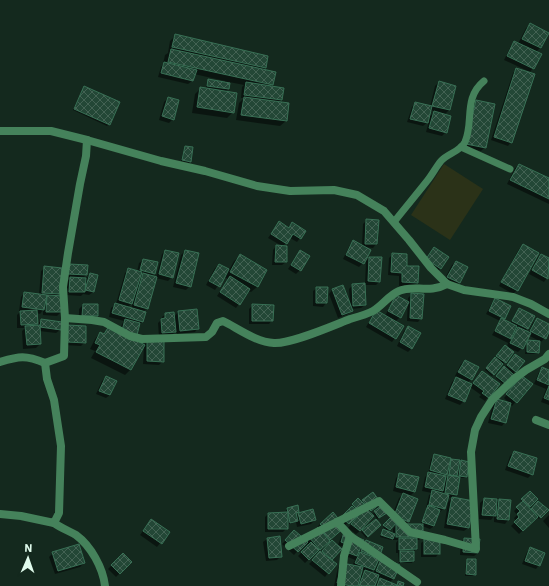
<svg xmlns="http://www.w3.org/2000/svg" width="549" height="586" viewBox="0 0 549 586" font-family="'IBM Plex Sans',sans-serif">
<defs>
<pattern id="building-cross-hatch" width="8" height="8" patternUnits="userSpaceOnUse"><rect width="8" height="8" fill="#234736"/><path d="M0 0l8 8M0 8l8-8" fill="none" stroke="#436253"/></pattern>
</defs>
<rect width="100%" height="100%" fill="#14291e"/>
<path fill="#2b3218" d="M444 164 483 189 450 240 411 215Z"/>
<g fill="#0007" fill-rule="evenodd">
<path d="M530 25 547 33 540 48 536 52 533 68 530 72 504 60 511 46 515 42 518 44 526 28Z"/>
<path d="M175 36 267 57 265 68 262 70 275 73 272 85 271 87 282 99 279 102 286 121 280 126 236 120 239 103 244 98H241L242 87 244 85 229 82 228 89 225 92 233 112 227 118 192 113 195 94 201 88 206 89 207 82 209 80 225 83V81L194 74 192 81 188 84 158 77 161 67 163 64 165 55 168 53 170 41ZM173 41H175L172 52H170Z"/>
<path d="M517 69 511 142 508 146 491 140 513 73Z"/>
<path d="M439 82 455 87 449 110 444 115 446 132 442 136 426 132 429 121 423 126 407 122 412 107 415 103 430 107 435 86ZM430 110 435 111 428 118Z"/>
<path d="M84 87 109 124 107 126 73 110Z"/>
<path d="M168 98 173 119 169 123 159 120 164 102Z"/>
<path d="M476 101 485 147 481 151 463 147 473 105Z"/>
<path d="M186 147 190 161 189 163 181 161 184 149Z"/>
<path d="M519 165 549 180V204L507 184 515 168Z"/>
<path d="M367 220 376 244 373 248 364 247 370 250 363 263 359 267 343 259 350 245 353 242 362 246 363 224Z"/>
<path d="M279 223 288 228 292 224 300 238 297 242 290 238 283 246 286 262 282 265H272L273 250 276 246H282L268 238Z"/>
<path d="M523 246 517 290 513 294 499 286 519 249Z"/>
<path d="M166 251 172 277 168 281 156 278 162 254Z"/>
<path d="M185 251 190 286 186 290 173 287 181 255Z"/>
<path d="M300 251V270L296 274 288 269Z"/>
<path d="M431 252 440 269 437 272 423 263Z"/>
<path d="M392 255 417 283 413 286H399V276L388 275 389 258Z"/>
<path d="M541 255 549 259V275L544 282 529 274 537 259Z"/>
<path d="M240 256 266 270 257 287 251 292 248 291 236 308 217 296 228 279 224 277 215 290 206 285 215 268 219 265 229 270 234 261Z"/>
<path d="M369 258 379 282 376 285H364L365 305 361 308 351 309V311L348 314 338 318 329 294 332 290 342 286 350 305 349 289 353 285 365 284 366 261Z"/>
<path d="M143 260 154 273 151 277 147 308 143 312 145 313 142 322 139 325 131 369 125 375 91 358 95 351 90 349 95 339 100 333 103 335 109 328 119 333 122 324 124 321 109 317 111 308 116 304 125 273 128 270 137 272 139 263ZM133 302 131 309 127 308Z"/>
<path d="M456 262 459 282 456 286 444 280 452 265Z"/>
<path d="M45 268 59 293 55 297 61 312 57 316 43 315V310L40 314 37 313V324L42 320 60 330 56 333 39 331 40 344 36 348 23 349 22 331 25 328H17V315L21 311H19L21 297 24 293 39 295 41 271Z"/>
<path d="M66 268 86 275 82 279H86L90 274 97 276 93 292 89 295 83 294 81 296 66 295V282L71 278 65 277Z"/>
<path d="M317 288H327L326 303 323 307 313 306V291Z"/>
<path d="M412 294 421 318 418 322 407 321 408 298Z"/>
<path d="M397 297 408 302 400 317 395 322V338L392 342 366 327 373 315 385 316 393 300Z"/>
<path d="M495 299 504 318 502 320 510 324 516 313 519 309 527 329 525 331 528 333 533 323 537 319 549 325V330L545 338 541 342 528 335 522 348 518 352 507 347 508 343 492 335 500 321 486 314 492 303Z"/>
<path d="M83 305 97 316 93 319H79V309Z"/>
<path d="M253 305 272 320 269 324H249V309Z"/>
<path d="M178 312 198 328 195 332 177 334 176 331 171 336 159 337 158 323 162 319V317L166 314 174 317Z"/>
<path d="M68 326 85 342 81 346 64 345Z"/>
<path d="M408 328 412 348 408 352 397 346 404 331Z"/>
<path d="M528 341 538 353 537 354H525L526 343Z"/>
<path d="M147 342 163 361 159 365 143 364 144 345Z"/>
<path d="M505 346 513 352 492 376 485 370Z"/>
<path d="M512 359 523 361 504 385 496 378Z"/>
<path d="M465 361 472 379 467 383 472 385 479 375 488 397 485 401 479 397 481 395 470 387 464 401 460 405 445 399 452 382 456 378 461 381 462 379 455 376 461 364Z"/>
<path d="M542 368 549 371V405L541 402 546 389 534 384 539 372Z"/>
<path d="M106 377 110 395 106 398 96 394 102 381Z"/>
<path d="M519 381 531 385 512 406 510 404 505 422 502 426 488 423 493 404 497 400 509 403 504 398Z"/>
<path d="M514 452 532 474 528 478 505 470 510 456Z"/>
<path d="M435 455 449 463 452 460 458 465 461 462 466 477 464 478H459L456 494 452 498 447 497 444 508 440 512H439L434 526 430 529 422 526V536L419 540H416V549L413 552V561L412 563H399L398 553H396V543L398 540H393V538L391 540 380 537 382 532 393 534V529L396 525H420L427 508H426L429 495 432 493 422 491 425 477 428 474 431 459ZM448 465H450L448 477 444 481 443 476 446 474Z"/>
<path d="M400 474 414 492 409 497 408 521 405 525 397 522 387 531 383 527 391 518 399 498 404 494 393 491 396 478Z"/>
<path d="M530 492 536 499 527 508 531 511 538 502 547 511 539 519 537 517 519 534 511 526 516 521 514 518 517 515 514 511 522 503 521 501Z"/>
<path d="M452 498 472 502 468 528 464 531 444 528 448 502Z"/>
<path d="M484 499 496 503 499 500 508 520 505 524 494 522V516L491 520 479 519 480 503Z"/>
<path d="M358 500 361 502 363 500 376 506 368 512 360 531 356 534 348 528 361 513H358L305 563 298 556 309 545 306 542 294 555 282 544 291 535 305 540 320 524 339 520Z"/>
<path d="M288 509 298 512 295 514 296 517 299 514 315 520 311 524 297 527 296 522 289 524 288 518 287 528 283 532H265V517L268 514 287 513 286 510Z"/>
<path d="M375 512H387L377 519 373 513Z"/>
<path d="M549 515V528L543 521Z"/>
<path d="M376 520 380 525 366 538 361 532Z"/>
<path d="M148 524 169 532 157 547 140 535Z"/>
<path d="M345 534 360 547 366 541 377 560 373 570 370 573 373 574 379 562 383 558 399 566 393 579 389 583 396 585 399 583 402 586H334L338 567 342 564 352 566 355 560 341 554 343 547 338 545 341 537ZM361 570 365 571 359 577ZM378 577 381 578 375 584Z"/>
<path d="M279 537 281 556 277 560 266 561 263 542 267 539Z"/>
<path d="M464 539 478 553 474 556 460 555 461 542Z"/>
<path d="M425 540 439 553 436 557H421V543Z"/>
<path d="M332 541 341 549 330 561 328 573 325 577 309 564Z"/>
<path d="M531 548 539 565 536 569 522 564 527 552Z"/>
<path d="M53 553 84 563 80 567 55 574 49 557Z"/>
<path d="M123 554 131 562 116 577 108 569Z"/>
<path d="M467 560 475 574 473 576H465L466 562Z"/>
</g>
<g fill="url(#building-cross-hatch)" stroke="#387055">
<path d="M530 23 549 33 541 48 522 39Z"/>
<path d="M175 34 268 56 266 68 172 47Z"/>
<path d="M514 41 542 54 534 69 507 56Z"/>
<path d="M171 49 276 72 273 85 168 62Z"/>
<path d="M164 62 197 70 193 81 161 73Z"/>
<path d="M516 68 535 74 512 143 494 137Z"/>
<path d="M208 79 230 83 229 89 207 86Z"/>
<path d="M439 81 456 86 450 110 432 106Z"/>
<path d="M246 82 284 88 282 100 244 95Z"/>
<path d="M84 86 120 102 110 125 74 109Z"/>
<path d="M200 87 237 93 234 113 197 107Z"/>
<path d="M168 97 179 100 174 120 162 116Z"/>
<path d="M244 97 289 103 287 121 241 115Z"/>
<path d="M476 100 495 104 486 148 466 144Z"/>
<path d="M415 102 432 106 428 123 410 119Z"/>
<path d="M434 111 451 116 447 133 429 128Z"/>
<path d="M185 146 193 147 191 162 182 160Z"/>
<path d="M519 164 549 178V199L510 180Z"/>
<path d="M366 219 379 220 377 244H365Z"/>
<path d="M279 221 289 228 292 222 306 231 301 239 293 234 287 244 271 234Z"/>
<path d="M353 240 371 250 364 264 346 255Z"/>
<path d="M523 244 539 253 518 291 501 282Z"/>
<path d="M276 245 287 246V262H275Z"/>
<path d="M434 247 449 257 441 269 426 259Z"/>
<path d="M165 250 179 253 173 278 159 274Z"/>
<path d="M185 250 199 253 191 287 176 283Z"/>
<path d="M300 250 310 256 301 271 291 265Z"/>
<path d="M392 253 407 254V266H419L418 283 402 282V273L391 272Z"/>
<path d="M240 254 267 270 258 287 230 272Z"/>
<path d="M541 254 549 258 548 279 532 270Z"/>
<path d="M369 257H382L380 282 368 281Z"/>
<path d="M143 259 158 262 155 274 140 270Z"/>
<path d="M456 261 468 267 460 283 447 277Z"/>
<path d="M69 264 88 265 87 275 68 274Z"/>
<path d="M219 264 229 269 220 287 209 281Z"/>
<path d="M44 266 62 268 60 294 42 293Z"/>
<path d="M128 268 142 272 132 304 119 300Z"/>
<path d="M90 273 98 275 94 292 85 290Z"/>
<path d="M143 273 157 277 148 309 134 305Z"/>
<path d="M230 276 250 289 240 305 220 292Z"/>
<path d="M70 277 86 278 85 292H69Z"/>
<path d="M365 283 366 305 353 306 352 284Z"/>
<path d="M343 285 353 311 342 315 332 289Z"/>
<path d="M316 287H328L327 303H316Z"/>
<path d="M24 292 47 295 44 310 22 307Z"/>
<path d="M411 293 424 294 422 319 410 318Z"/>
<path d="M47 295 63 296 62 312H46Z"/>
<path d="M396 295 409 302 401 318 388 311Z"/>
<path d="M495 298 511 306 505 319 489 311Z"/>
<path d="M115 303 146 312 143 322 112 313Z"/>
<path d="M83 304H98V316H82Z"/>
<path d="M252 304 274 305 273 321H252Z"/>
<path d="M519 308 535 316 528 329 512 321Z"/>
<path d="M197 309 199 329 180 331 178 311Z"/>
<path d="M37 310 38 324 21 325 20 311Z"/>
<path d="M376 310 404 326 396 339 369 323Z"/>
<path d="M174 312 176 332 162 333 161 319 165 318V313Z"/>
<path d="M501 318 517 326 511 339 495 331Z"/>
<path d="M537 318 549 324V332L546 339 530 331Z"/>
<path d="M41 319 62 322 61 330 40 327Z"/>
<path d="M125 319 140 323 137 335 122 331Z"/>
<path d="M40 325 41 344 27 345 25 326Z"/>
<path d="M67 325 86 326V343L67 342Z"/>
<path d="M109 326 145 345 131 370 96 352 100 345 95 343 100 332 104 334Z"/>
<path d="M408 326 421 333 412 349 400 342Z"/>
<path d="M518 327 531 333 523 349 510 343Z"/>
<path d="M527 340 540 341 539 353 527 352Z"/>
<path d="M147 341H164V362L147 361Z"/>
<path d="M505 345 514 352 506 363 496 356Z"/>
<path d="M515 354 525 361 516 372 507 365Z"/>
<path d="M495 357 503 364 494 375 486 368Z"/>
<path d="M465 360 479 367 472 380 458 372Z"/>
<path d="M504 366 514 375 506 384 496 376Z"/>
<path d="M542 367 549 370V385L537 380Z"/>
<path d="M482 371 500 384 489 398 482 393 484 391 473 383Z"/>
<path d="M106 376 117 381 110 395 99 391Z"/>
<path d="M522 376 533 384 517 403 506 394Z"/>
<path d="M456 377 472 384 465 402 448 395Z"/>
<path d="M549 386V400L544 398Z"/>
<path d="M497 399 511 403 506 423 491 419Z"/>
<path d="M514 451 537 458 533 475 508 466Z"/>
<path d="M434 454 451 458 447 475 430 470Z"/>
<path d="M451 459 460 460 457 476 449 475Z"/>
<path d="M461 460 469 462 467 477 459 476Z"/>
<path d="M428 472 446 476 443 491 425 487Z"/>
<path d="M399 473 419 477 415 492 396 487Z"/>
<path d="M448 475 460 477 457 495 445 493Z"/>
<path d="M432 490 449 495 445 509 429 505Z"/>
<path d="M530 491 538 499 530 507 521 499Z"/>
<path d="M373 492 381 503 371 511 362 500Z"/>
<path d="M403 493 418 499 409 522 394 516Z"/>
<path d="M452 497 474 501 469 528 447 524Z"/>
<path d="M358 498 365 505 359 511 352 504Z"/>
<path d="M484 498 497 499 496 516 482 515Z"/>
<path d="M499 499 511 500 509 520 497 519Z"/>
<path d="M523 501 538 517 523 531 514 522 519 517 517 514 520 511 516 507Z"/>
<path d="M538 501 549 510 541 518 531 509Z"/>
<path d="M384 504 390 511 379 518 374 511Z"/>
<path d="M298 505 299 512 296 513 298 521 290 523 287 508Z"/>
<path d="M428 505 440 510 434 526 422 522Z"/>
<path d="M352 506 360 513 349 524 341 517Z"/>
<path d="M365 508 374 516 360 531 351 524Z"/>
<path d="M313 509 316 520 301 524 298 513Z"/>
<path d="M288 512V529H268V513Z"/>
<path d="M333 512 345 527 330 540 320 528 322 526 320 524Z"/>
<path d="M392 516 397 522 390 530 383 525Z"/>
<path d="M151 519 170 532 162 544 143 531Z"/>
<path d="M376 519 381 525 368 537 362 530Z"/>
<rect x="396" y="524" width="27" height="13"/>
<path d="M318 527 330 541 320 550 308 536Z"/>
<path d="M383 529 395 534 393 539 381 535Z"/>
<path d="M294 530 308 542 298 552 285 540Z"/>
<path d="M344 532 364 540 357 556 343 551 346 544 341 542Z"/>
<path d="M280 536 282 557 269 558 267 538Z"/>
<path d="M399 538H417V549L399 550Z"/>
<path d="M464 538 480 539 478 553 463 552Z"/>
<rect x="424" y="539" width="16" height="15"/>
<path d="M332 540 342 549 332 560 322 551Z"/>
<path d="M366 540 383 547 379 558 361 551Z"/>
<path d="M311 542 319 550 309 560 301 552Z"/>
<path d="M79 544 85 563 58 571 52 552Z"/>
<path d="M530 547 545 553 540 566 525 561Z"/>
<path d="M320 551 337 564 329 574 312 560Z"/>
<path d="M400 551H414V561L400 562Z"/>
<path d="M360 552 379 559 374 570 355 563Z"/>
<path d="M123 553 132 562 120 574 111 565Z"/>
<path d="M382 557 400 565 394 579 376 571Z"/>
<path d="M467 559H476V575L466 574Z"/>
<path d="M342 563 363 567 358 586H351L337 583Z"/>
<path d="M365 570 379 575 375 586H359Z"/>
<path d="M380 578 397 585 396 586H377Z"/>
<path d="M398 581 404 583 403 586H397Z"/>
</g>
<g fill="none" stroke-linecap="round" stroke-linejoin="round">
<g stroke="#45825b" stroke-width="7">
<path d="M461 147 510 169"/>
<path d="M394 222C405 208 416 195 427 181 432 175 436 167 441 161 448 153 460 152 465 142 474 122 463 98 484 81"/>
</g>
<g stroke="#45825b" stroke-width="8">
<path d="M65 318 92 320 104 322 130 336 142 339 206 337 212 332 217 323 223 321C239 329 256 342 274 343 291 344 332 326 350 319 357 317 365 315 373 311 382 306 389 295 399 291 413 284 429 294 447 284"/>
<path d="M0 362C19 356 26 355 45 363"/>
<path d="M536 420 549 425"/>
<path d="M0 514 21 516 54 523 59 513 61 446 54 400 47 379 45 363 64 356 65 318 63 287 68 253 80 184 86 156 87 140"/>
<path d="M337 522 350 536 417 582"/>
<path d="M54 523C61 528 69 531 76 535 91 546 103 568 105 586"/>
<path d="M289 546 379 501 410 532 445 540 476 549 471 452 475 430 481 417 492 400 514 379 526 370 545 359 549 354"/>
<path d="M341 586 344 556 350 536"/>
</g>
<path stroke="#45825b" stroke-width="8" d="M0 131H51L87 140 161 161 205 171 257 186 290 191 334 190 357 195 384 211 409 240 431 268 447 284 464 290 513 297 531 304 549 314"/>
</g>
<g transform="translate(28 558) rotate(2)" stroke="#14291e" stroke-width="3" paint-order="stroke">
<path d="M0-3L7 15L0 10L-7 15Z" fill="#e0fbec"/>
<text y="-6" font-size="11" font-weight="bold" text-anchor="middle" fill="#e0fbec">N</text>
</g>
</svg>
